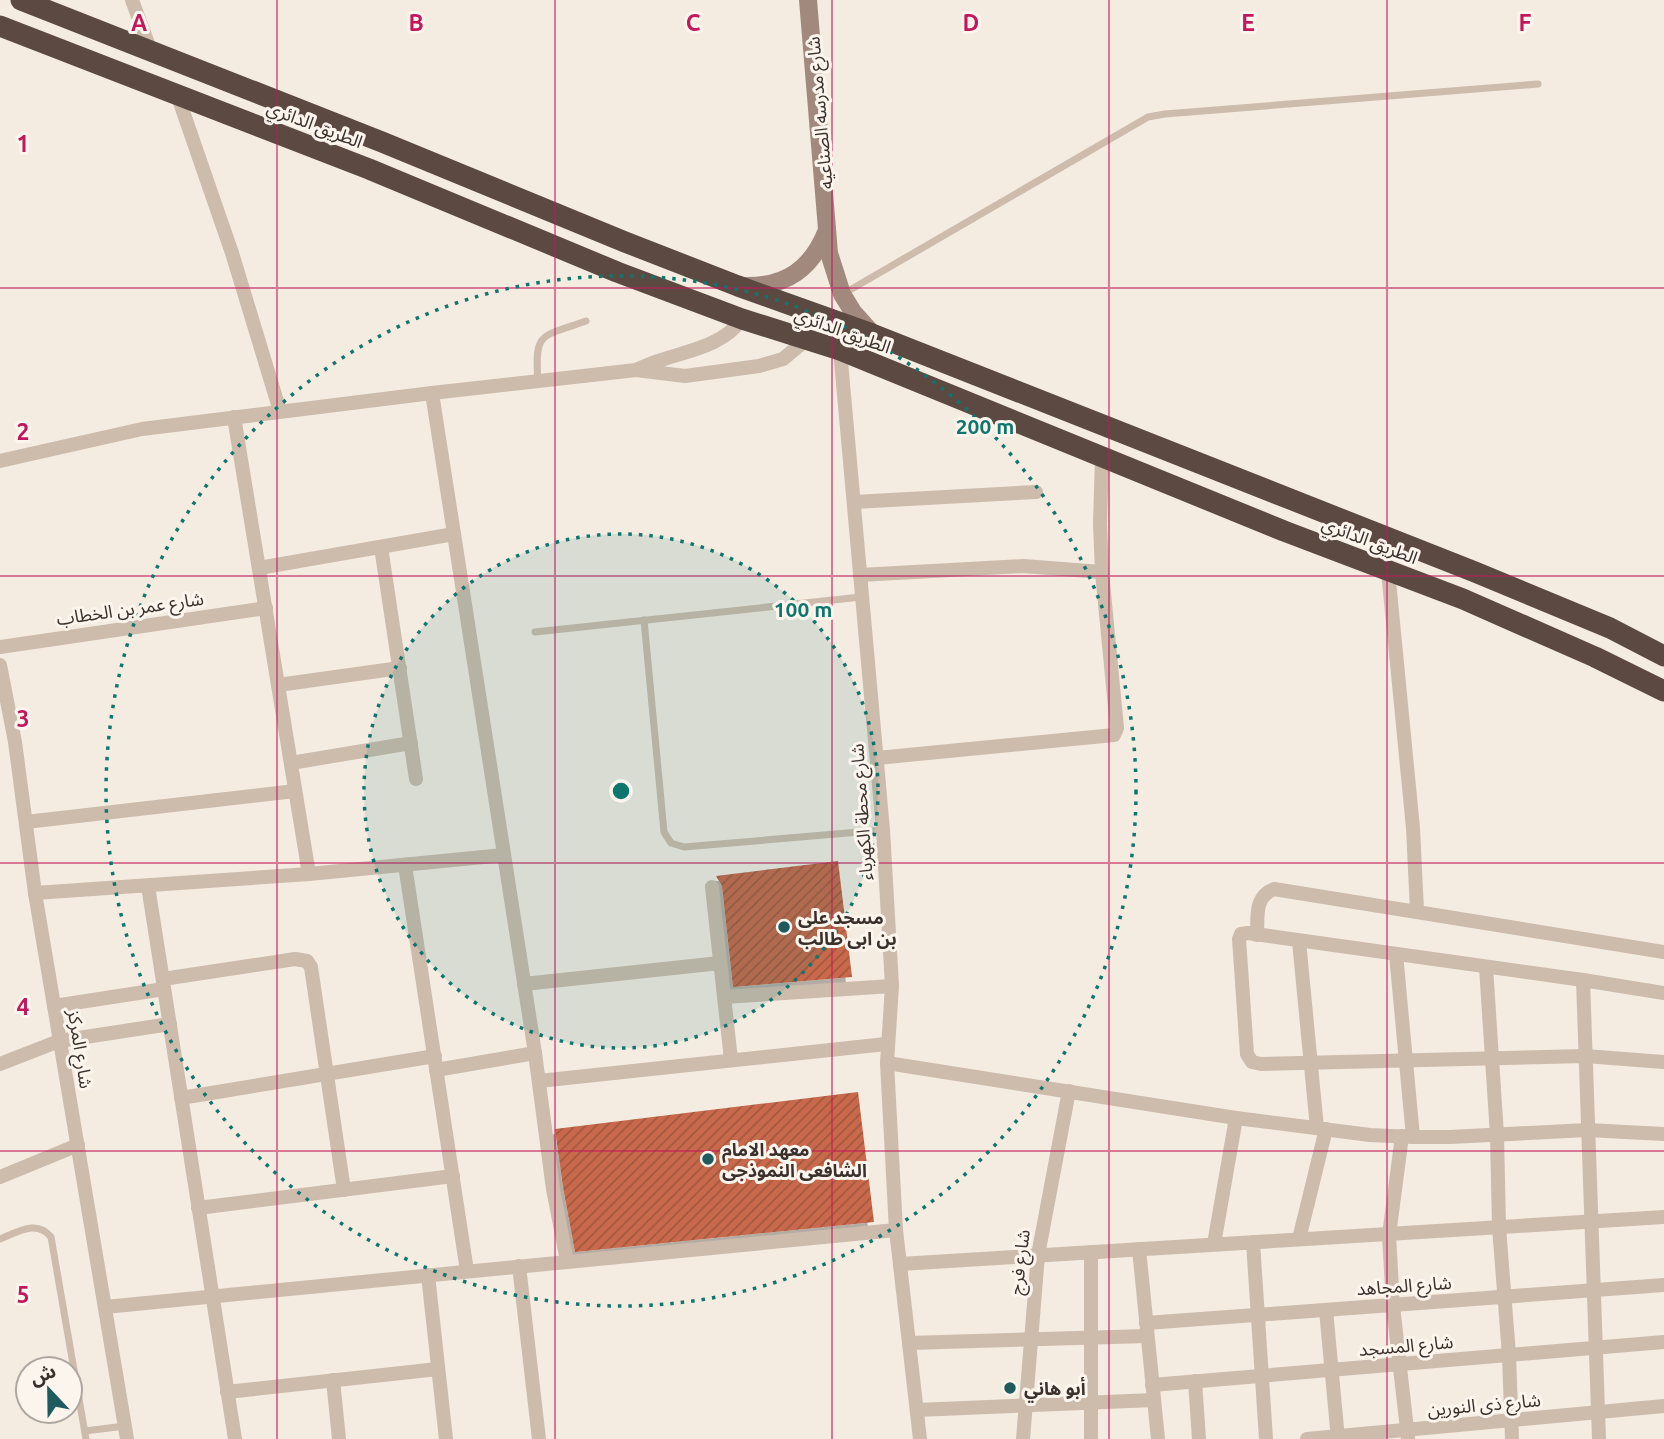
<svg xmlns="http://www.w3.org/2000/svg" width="1664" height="1439" viewBox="0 0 1664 1439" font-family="Ubuntu,'Noto Sans Arabic',sans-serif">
<defs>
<pattern id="building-hatch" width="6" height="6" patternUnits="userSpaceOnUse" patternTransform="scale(1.75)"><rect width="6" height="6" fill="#c8694b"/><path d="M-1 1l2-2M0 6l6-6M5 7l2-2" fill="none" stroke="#a4573f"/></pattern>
<filter id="shadow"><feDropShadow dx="-6" dy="6" stdDeviation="0" flood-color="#0004"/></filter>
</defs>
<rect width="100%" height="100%" fill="#f4ebe1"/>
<g fill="url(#building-hatch)" filter="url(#shadow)">
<path d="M838 861 852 977 733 987 722 886 716 876Z"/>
<path d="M858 1092 874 1222 575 1252 563 1187 555 1129Z"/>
</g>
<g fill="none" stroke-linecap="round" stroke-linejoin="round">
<g stroke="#cdbbac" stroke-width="7">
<path d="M843 294 1148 117 1165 114 1538 84"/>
<path d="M538 381C534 330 542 337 586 321"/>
<path d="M644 620 664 832 671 843 684 847 883 830"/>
<path d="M535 632 861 597"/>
<path d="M0 1239C18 1232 37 1219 51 1237L86 1439"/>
<path d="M85 1431 125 1426"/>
</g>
<g stroke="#cdbbac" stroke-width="14">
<path d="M132 0 150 49"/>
<path d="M177 94 232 253 280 411"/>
<path d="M840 350 883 830 892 986 887 1063 896 1230 920 1439"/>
<path d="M636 370C670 352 719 352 742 319"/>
<path d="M432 393 535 1053 553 1189 567 1261"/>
<path d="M234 417 309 874"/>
<path d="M0 461 142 429 432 393 636 370 685 376 759 366 783 359 807 339"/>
<path d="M854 502 1036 492"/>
<path d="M381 547 416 779"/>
<path d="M259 568 454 534"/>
<path d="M1388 571 1413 828 1417 911"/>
<path d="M860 575 1023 566 1102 572"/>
<path d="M0 647 266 608"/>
<path d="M0 665 15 742 35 893 127 1439"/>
<path d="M278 685 400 668"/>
<path d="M877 758 1114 735 1117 728 1102 572 1100 524 1102 458"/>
<path d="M291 763 411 743"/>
<path d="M26 822 295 791"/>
<path d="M405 865 467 1271"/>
<path d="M148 886 235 1439"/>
<path d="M712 887 731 1060"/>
<path d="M35 893 309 874 504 855"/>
<path d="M1257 935C1258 916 1254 897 1274 889L1664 952"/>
<path d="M1299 941 1317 1128"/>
<path d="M1396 954 1413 1137"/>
<path d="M1486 967 1497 1135 1499 1227 1509 1355 1512 1439"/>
<path d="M163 979 295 959 307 961 311 967 344 1190"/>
<path d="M1583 980 1248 933 1241 934 1239 939 1247 1054 1252 1062 1261 1064 1585 1056 1664 1062"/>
<path d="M524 984 720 963"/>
<path d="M724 997 892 986"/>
<path d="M54 1006 164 989"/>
<path d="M887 1063 1236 1118"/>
<path d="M0 1064 59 1041 170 1024"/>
<path d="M436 1070 535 1053"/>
<path d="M539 1081 886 1044"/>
<path d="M181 1098 435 1056"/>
<path d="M1402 1136 1389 1235 1393 1306 1408 1438"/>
<path d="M0 1177 78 1145"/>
<path d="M198 1208 453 1176"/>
<path d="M1299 1239 1326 1129"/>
<path d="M1253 1242 1266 1439"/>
<path d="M1214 1244 1236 1118 1370 1135 1413 1137H1450L1587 1130 1664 1134"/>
<path d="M1139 1249 1158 1439"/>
<path d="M900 1264 1664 1217"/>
<path d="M519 1266 539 1439"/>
<path d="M428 1275 446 1439"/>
<path d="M105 1307 896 1230"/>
<path d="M1326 1310 1338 1439"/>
<path d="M1146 1323 1664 1285"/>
<path d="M909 1343 1147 1336"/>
<path d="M333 1380 339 1439"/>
<path d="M1195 1381 1199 1439"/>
<path d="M1152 1385 1664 1342"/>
<path d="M227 1392 438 1369"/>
<path d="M917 1410 1154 1400"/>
<path d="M1023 1439 1038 1255 1069 1091"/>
<path d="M1091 1439V1252"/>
<path d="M1307 1439 1664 1406"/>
<path d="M1599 1439 1583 980 1664 993"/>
</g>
<g stroke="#a18a7d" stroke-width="18">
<path d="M808 0 829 253 842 294 853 312 872 333"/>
<path d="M745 286C787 287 812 268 827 230"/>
</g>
<g stroke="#5c4a42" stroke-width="21">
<path d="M21 0 382 142 625 242 738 286 872 334 1475 572 1610 628 1664 656"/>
<path d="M0 26 369 169 617 272 742 319 840 350 1284 531 1463 599 1595 657 1664 691"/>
</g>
</g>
<path fill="none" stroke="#c2185b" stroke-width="2" stroke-opacity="0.55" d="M277 0V1439M555 0V1439M832 0V1439M1109 0V1439M1387 0V1439M0 288H1664M0 576H1664M0 863H1664M0 1151H1664"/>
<circle cx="621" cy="791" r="257" fill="#0f766e" fill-opacity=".12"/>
<g fill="none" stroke="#0f766e" stroke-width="3.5" stroke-dasharray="3.5 7">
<circle cx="621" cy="791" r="257"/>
<circle cx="621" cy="791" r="515"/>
</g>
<g fill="#1f5a5e" stroke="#fbf5ee" stroke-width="2.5">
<circle cx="784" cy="927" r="7"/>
<circle cx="708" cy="1159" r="7"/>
<circle cx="1010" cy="1388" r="7"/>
</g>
<g text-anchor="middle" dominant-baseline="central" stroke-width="6" stroke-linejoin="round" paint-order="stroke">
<g font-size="18" fill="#3b302b" stroke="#fbf5ee">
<text transform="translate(819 113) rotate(-95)">شارع مدرسه الصناعيه</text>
<text transform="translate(315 124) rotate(21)">الطريق الدائري</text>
<text transform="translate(843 330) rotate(20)">الطريق الدائري</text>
<text transform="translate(1370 540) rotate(21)">الطريق الدائري</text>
<text transform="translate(130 608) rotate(-8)">شارع عمر بن الخطاب</text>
<text transform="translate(861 812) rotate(-94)">شارع محطة الكهرباء</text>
<text transform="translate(81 1049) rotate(81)">شارع المركز</text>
<text transform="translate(1019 1262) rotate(-83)">شارع فرج</text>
<text transform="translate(1404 1285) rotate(-4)">شارع المجاهد</text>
<text transform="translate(1406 1345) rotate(-5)">شارع المسجد</text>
<text transform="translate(1484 1404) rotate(-5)">شارع ذى النورين</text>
</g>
<g font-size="18" font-weight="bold" fill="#3b302b" stroke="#fbf5ee" text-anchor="start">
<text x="798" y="917">مسجد على<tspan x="798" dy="21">بن ابى طالب</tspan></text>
<text x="722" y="1149">معهد الامام<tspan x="722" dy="21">الشافعى النموذجى</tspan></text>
<text x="1024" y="1388">أبو هاني</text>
</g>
</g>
<g font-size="23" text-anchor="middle" font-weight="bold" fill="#c2185b" stroke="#fbf5ee" stroke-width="6" stroke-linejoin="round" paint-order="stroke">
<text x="139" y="31">A</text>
<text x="416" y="31">B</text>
<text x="693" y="31">C</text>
<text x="971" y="31">D</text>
<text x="1248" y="31">E</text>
<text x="1525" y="31">F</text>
<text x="23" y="152">1</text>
<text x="23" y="440">2</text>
<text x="23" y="727">3</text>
<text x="23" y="1015">4</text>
<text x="23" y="1303">5</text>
</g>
<circle cx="621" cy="791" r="10" fill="#0f766e" stroke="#fbf5ee" stroke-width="3.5"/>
<g font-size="21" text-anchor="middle" font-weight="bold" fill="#0f766e" stroke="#fbf5ee" stroke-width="6" stroke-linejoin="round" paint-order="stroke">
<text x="985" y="434">200 m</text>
<text x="803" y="617">100 m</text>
</g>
<g transform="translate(49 1390) rotate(338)"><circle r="33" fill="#fbf5ee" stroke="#aea6a0" stroke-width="2"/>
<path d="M0-5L12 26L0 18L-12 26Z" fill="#1f5a5e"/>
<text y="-10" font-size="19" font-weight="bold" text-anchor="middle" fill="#3b302b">ش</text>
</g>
</svg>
